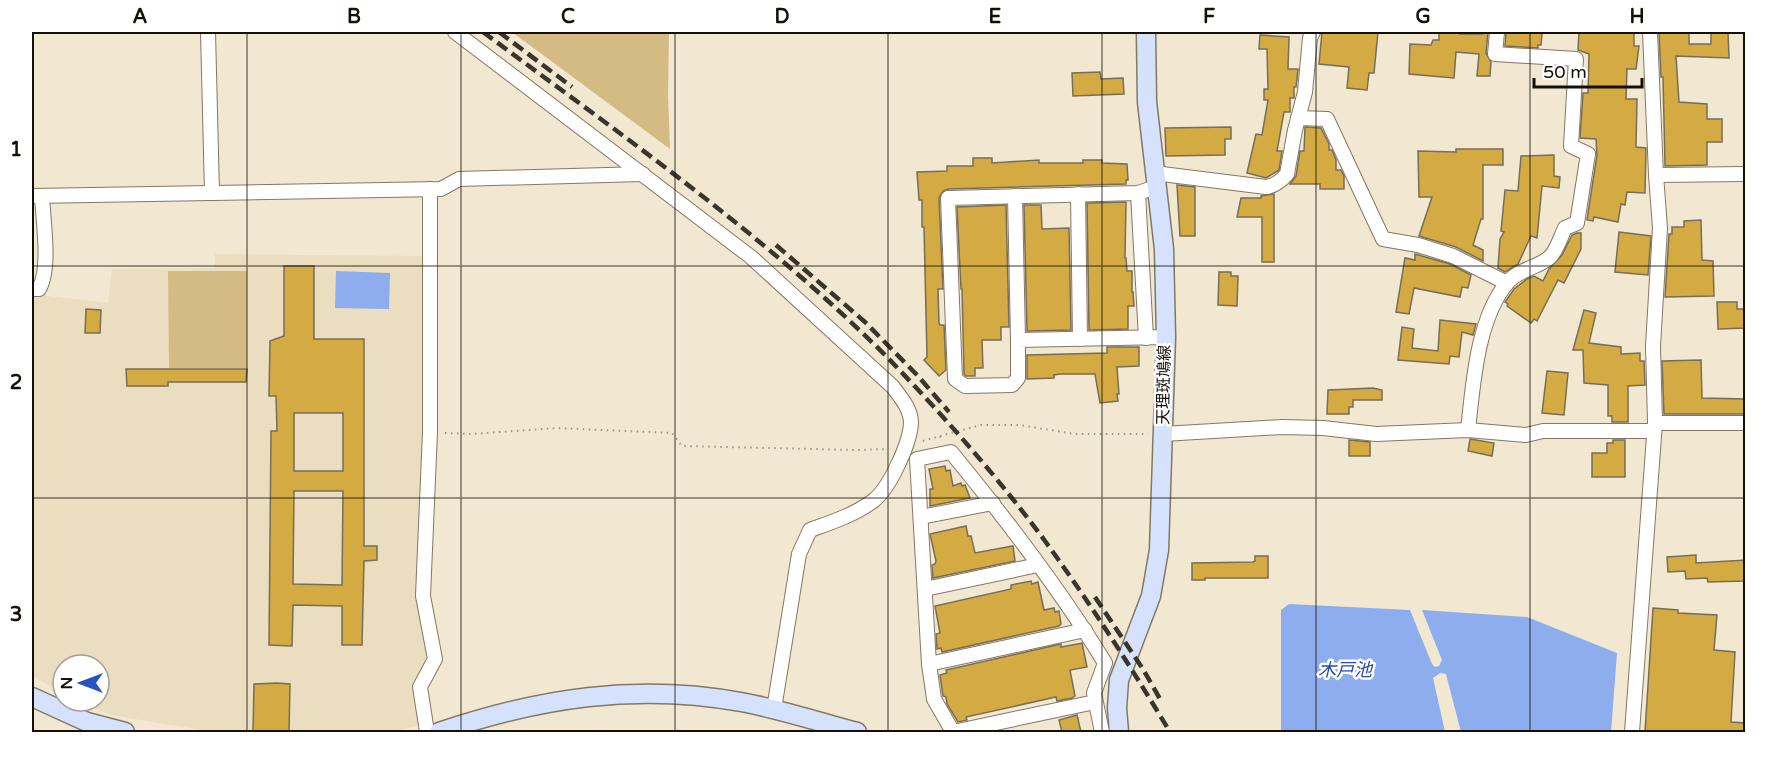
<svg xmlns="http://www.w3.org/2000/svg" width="1777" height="764" viewBox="0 0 1777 764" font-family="'Varela Round','Noto Sans JP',sans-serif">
<rect width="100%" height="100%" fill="#f2e7d0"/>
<path fill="#ebddbf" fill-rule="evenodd" d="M215 254 423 256 422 431 417 593 429 658 420 725 391 732H289L290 684 281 683 280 732H277V683H268L267 732H264L263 682 254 683 253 732H214L111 715 77 701H99V665H63V695L32 675V294L108 303 112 269 215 268ZM87 309 101 310 100 333 85 332ZM276 339H364L363 413 269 396 270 341ZM126 370H247L246 381 168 382 167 386H127ZM271 431H294L292 646 269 645ZM344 431 365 432 364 546H377V560L364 561 362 645H342ZM296 471H340V491H296ZM295 585 339 606 295 605Z"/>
<g fill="#d4bb83">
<path d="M512 32H669L668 95 670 149Z"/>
<path d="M168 271H247V368H169Z"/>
</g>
<g fill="#8dadef">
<path d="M336 271 390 273 389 309 335 308Z"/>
<path d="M1289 604 1410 610 1432 664 1435 667 1439 666 1442 660 1422 610 1527 617 1617 653 1611 732H1461L1446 674 1440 673 1433 678 1445 732H1281V610Z"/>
</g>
<g fill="#d4ab43" stroke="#776e59" stroke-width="1.5" fill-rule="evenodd">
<path d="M1322 32H1378L1374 73H1369L1367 90 1347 88 1349 67 1319 64Z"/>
<path d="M1439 32H1460V34H1482V32H1488L1486 53 1491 62 1490 76H1477L1479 54 1456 52 1454 78 1409 74 1410 44 1431 45 1433 40H1439Z"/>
<path d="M1506 32H1540L1542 34 1541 45H1538V48L1505 46Z"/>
<path d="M1579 32H1634V46H1639L1636 69H1627L1626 99H1637L1636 147 1646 148 1645 193 1627 192 1625 205 1621 204 1618 222 1594 217 1593 221 1587 220 1597 155 1596 139 1580 138 1583 93H1588L1589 54 1578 50Z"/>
<path d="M1689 32V44H1711V32H1728L1729 58 1676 56 1679 102 1707 104V119H1722V142H1707V165L1665 166 1663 77H1661L1659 33Z"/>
<path d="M1260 35 1289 37 1288 69H1298L1296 87H1294V98H1290V112H1284L1277 151H1282L1279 170 1266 178 1247 173 1256 134 1262 135 1268 100H1264V89H1268L1267 49H1259Z"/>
<path d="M1100 72 1101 79 1123 78 1124 94 1073 96 1072 73Z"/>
<path d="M1231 127V139H1225V155L1166 156 1165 128Z"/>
<path d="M1305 127 1321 128 1329 144V150H1332L1336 160V170H1341L1344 176V189H1320V184H1290L1296 176 1300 151H1304Z"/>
<path d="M1456 149H1503V165H1483V219H1481L1473 245 1483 250V261L1456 247 1419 236 1432 197H1419L1418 151 1456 152Z"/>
<path d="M1554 155V176L1560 177 1559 188 1542 186 1537 238 1531 236 1518 264 1505 272 1498 268 1500 239 1504 232 1501 231 1505 190 1518 191 1521 156Z"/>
<path d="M973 158H992V163L1039 160V163H1083V160H1102V163L1127 164 1128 180H1126V184L948 189 943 191 939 198 943 289H938L939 323 940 325H944L946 370 939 376 924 360 927 357 924 227H922V200H919L917 172 947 171V166H973Z"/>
<path d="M1177 185 1195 187V236H1180Z"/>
<path d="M1274 194V262H1262V217H1237L1241 198H1261V196Z"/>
<path d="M1126 202 1125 258H1126L1127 271H1132V292H1133L1134 306H1128V329L1089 330 1087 203Z"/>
<path d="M1006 205 1009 327H1001V340H982L983 368H975V376H966L964 374 962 289H961L957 207Z"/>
<path d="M1024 205H1041L1042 229 1069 228 1071 330 1027 331Z"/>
<path d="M1701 220 1702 260 1713 261 1714 296 1665 297 1669 234H1672V227H1684V221Z"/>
<path d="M1619 232 1651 236 1648 275 1615 272Z"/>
<path d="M1577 233H1581V249L1564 283 1558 280 1537 321 1534 319 1531 323 1507 306 1508 304 1505 302 1514 289 1527 279 1534 276 1543 281 1549 269 1562 255 1572 235Z"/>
<path d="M1415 254 1450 264 1471 275 1468 288 1462 287 1460 297 1414 288 1409 314 1396 312 1405 258 1415 260Z"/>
<path d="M284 266H314V339H364V546H377V560L364 561 362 645H342V606L293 605 292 646 269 645 271 431H277L276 396H269L270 341 284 336ZM294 413H343V471H294ZM294 491H343L342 585 293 584Z"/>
<path d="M1219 272H1231V276H1238L1237 306 1218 305Z"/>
<path d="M1717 302H1737V309H1746V328L1718 329Z"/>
<path d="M86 309 101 310 100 333H85Z"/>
<path d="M1584 310 1596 313 1589 343 1621 347V354L1640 353V361H1644L1645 385 1628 386V422H1612V416H1608V385L1584 383 1583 350H1573Z"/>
<path d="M1440 320 1476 324 1473 335 1462 332 1459 357 1450 356 1449 364 1398 360 1402 327 1414 329 1412 348 1438 351Z"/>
<path d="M1107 347H1139V366L1117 367 1119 394H1117L1118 401 1100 403 1095 374H1060L1054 375V378L1027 379V355L1107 353Z"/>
<path d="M1701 360 1702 398 1746 399V414H1664L1662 361Z"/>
<path d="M126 369H247L246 382H168V386H127Z"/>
<path d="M1547 371 1568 373 1564 415 1542 413Z"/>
<path d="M1373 388 1382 390V400H1353V407H1349V414H1327L1328 390Z"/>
<path d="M1470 439 1494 443 1492 456 1468 451Z"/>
<path d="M1349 440 1370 442V456H1349Z"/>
<path d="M1613 440H1625V477H1592V453H1607V443H1613Z"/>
<path d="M945 466 946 471 950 470 953 486 961 483 962 486 965 485 970 498 930 506V489H933L929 469Z"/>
<path d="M966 526 968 536H971L975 553 1013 546 1015 561 933 578 932 565 935 564 936 561 930 534Z"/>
<path d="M1696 555V563L1746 560V581L1708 582 1707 578 1686 579 1685 571 1668 572 1667 557Z"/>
<path d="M1255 556H1268V578H1205V580H1192V563L1253 562 1255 561Z"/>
<path d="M1031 581 1032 584 1038 582 1044 610 1054 608 1055 612 1059 611 1061 624 1059 626 942 652 941 648 937 649 936 634 940 633 935 606 1011 589V585Z"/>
<path d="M1653 608 1678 610V613L1717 615 1714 650 1735 652 1731 722 1746 723V732H1645Z"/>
<path d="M1082 643 1087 667 1070 670 1075 696 1072 698 1057 701 1056 697 966 717 967 720 958 722 947 704 946 697 943 696 940 675 947 673 946 670 1061 644V647Z"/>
<path d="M277 683 290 684 289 732H253L254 684Z"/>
<path d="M1077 715 1081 732H1062L1059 720Z"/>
</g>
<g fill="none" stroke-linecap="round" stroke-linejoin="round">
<defs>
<g id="street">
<path d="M208 32 212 193"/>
<path d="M455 32 751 257 893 387C901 398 911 409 911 423 910 444 889 489 873 501 854 515 832 522 810 530L799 554 774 709"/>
<path d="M1298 118 1327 119 1383 239 1418 245 1453 256 1507 283"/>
<path d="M1154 173 1266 187C1275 186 1281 181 1287 174L1295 130 1305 92 1310 38 1313 32"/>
<path d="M1656 175 1746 174"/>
<path d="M1156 187 1138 193 948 198 955 379 965 386 1012 385 1018 378V340L1166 337"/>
<path d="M1138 193 1146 338"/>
<path d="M1078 194 1080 339"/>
<path d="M32 196 441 189 459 179 643 174"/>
<path d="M1015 196 1018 340"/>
<path d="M32 289H39C51 268 43 220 42 196"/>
<path d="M1655 423H1746"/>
<path d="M1468 430C1473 385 1477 319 1507 283 1518 269 1540 267 1550 257 1557 250 1561 236 1565 228L1577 223 1588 154 1571 146 1576 59 1495 54 1497 32"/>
<path d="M1163 434 1282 427 1323 428 1376 434 1468 430 1526 435 1543 431H1654"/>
<path d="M921 517 993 503"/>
<path d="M925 589 1038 565"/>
<path d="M929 664 1085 630"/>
<path d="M427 732 420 687 435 659 423 596 430 432V189"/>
<path d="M953 732 934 699 929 664 917 459 951 452C1006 519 1060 589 1105 663L1094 693 1102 732"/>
<path d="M953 732 1095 702"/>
<path d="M1632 732 1655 423 1653 346 1660 228 1656 175 1650 32"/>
</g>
<g id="secondary">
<path d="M32 697 87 722 125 732"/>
<path d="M439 732C539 698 637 683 741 702 780 709 819 722 857 732"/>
<path d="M1119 732 1117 708 1119 680 1151 596 1159 550 1166 337 1164 249 1147 102 1146 32"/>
</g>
</defs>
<use href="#street" stroke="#827963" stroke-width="16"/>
<use href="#secondary" stroke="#827963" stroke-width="21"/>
<g stroke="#9f9685" stroke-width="2" stroke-dasharray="1.5 4.5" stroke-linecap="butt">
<path d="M445 433 471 434 557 428 672 433 682 446 856 450 888 449"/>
<path d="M940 436 981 425H1019L1075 434H1148"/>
<path d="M923 441 940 436 941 439"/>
</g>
<use href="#street" stroke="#fff" stroke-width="14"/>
<use href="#secondary" stroke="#d6e2fd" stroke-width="18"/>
<g stroke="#3a352b" stroke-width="4.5" stroke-dasharray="12 6" stroke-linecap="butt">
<path d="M483 32C620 134 765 235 886 356 942 414 997 476 1045 541 1090 603 1131 667 1170 732"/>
<path d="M499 32 572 87"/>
<path d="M776 245 865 322 918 376 949 412"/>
<path d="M1095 597 1143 669 1160 699"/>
</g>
</g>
<path fill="none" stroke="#141008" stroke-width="1.5" stroke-opacity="0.55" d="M247 32V732M461 32V732M675 32V732M888 32V732M1102 32V732M1316 32V732M1530 32V732M32 266H1746M32 498H1746"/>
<g text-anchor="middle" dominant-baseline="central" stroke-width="5" stroke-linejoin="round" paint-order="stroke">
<g font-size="16" fill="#141008" stroke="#fff">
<text transform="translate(1164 385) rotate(-89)">天理斑鳩線</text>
</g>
<g font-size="18" font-style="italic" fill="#274cac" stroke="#fff">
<text x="1345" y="670">木戸池</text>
</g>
</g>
<rect width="1777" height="764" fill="none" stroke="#ffffff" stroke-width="66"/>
<g transform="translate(81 683) rotate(270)"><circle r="28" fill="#ffffff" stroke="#a19f9c" stroke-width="1.5"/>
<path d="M0-4.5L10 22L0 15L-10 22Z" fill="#2852c1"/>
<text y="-9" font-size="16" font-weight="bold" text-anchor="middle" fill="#141008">N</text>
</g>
<path d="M1534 78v9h108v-9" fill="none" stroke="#141008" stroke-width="3"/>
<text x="1543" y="78" font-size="18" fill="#141008" stroke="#ffffff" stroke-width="4.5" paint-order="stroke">50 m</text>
<rect x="33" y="33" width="1711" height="698" fill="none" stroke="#141008" stroke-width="2"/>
<g font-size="20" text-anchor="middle" font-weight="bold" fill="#141008">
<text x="140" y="23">A</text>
<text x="354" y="23">B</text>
<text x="568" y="23">C</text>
<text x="782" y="23">D</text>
<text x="995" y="23">E</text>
<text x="1209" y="23">F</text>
<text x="1423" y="23">G</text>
<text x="1637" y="23">H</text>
<text x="16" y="156">1</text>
<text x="16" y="389">2</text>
<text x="16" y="621">3</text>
</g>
</svg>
